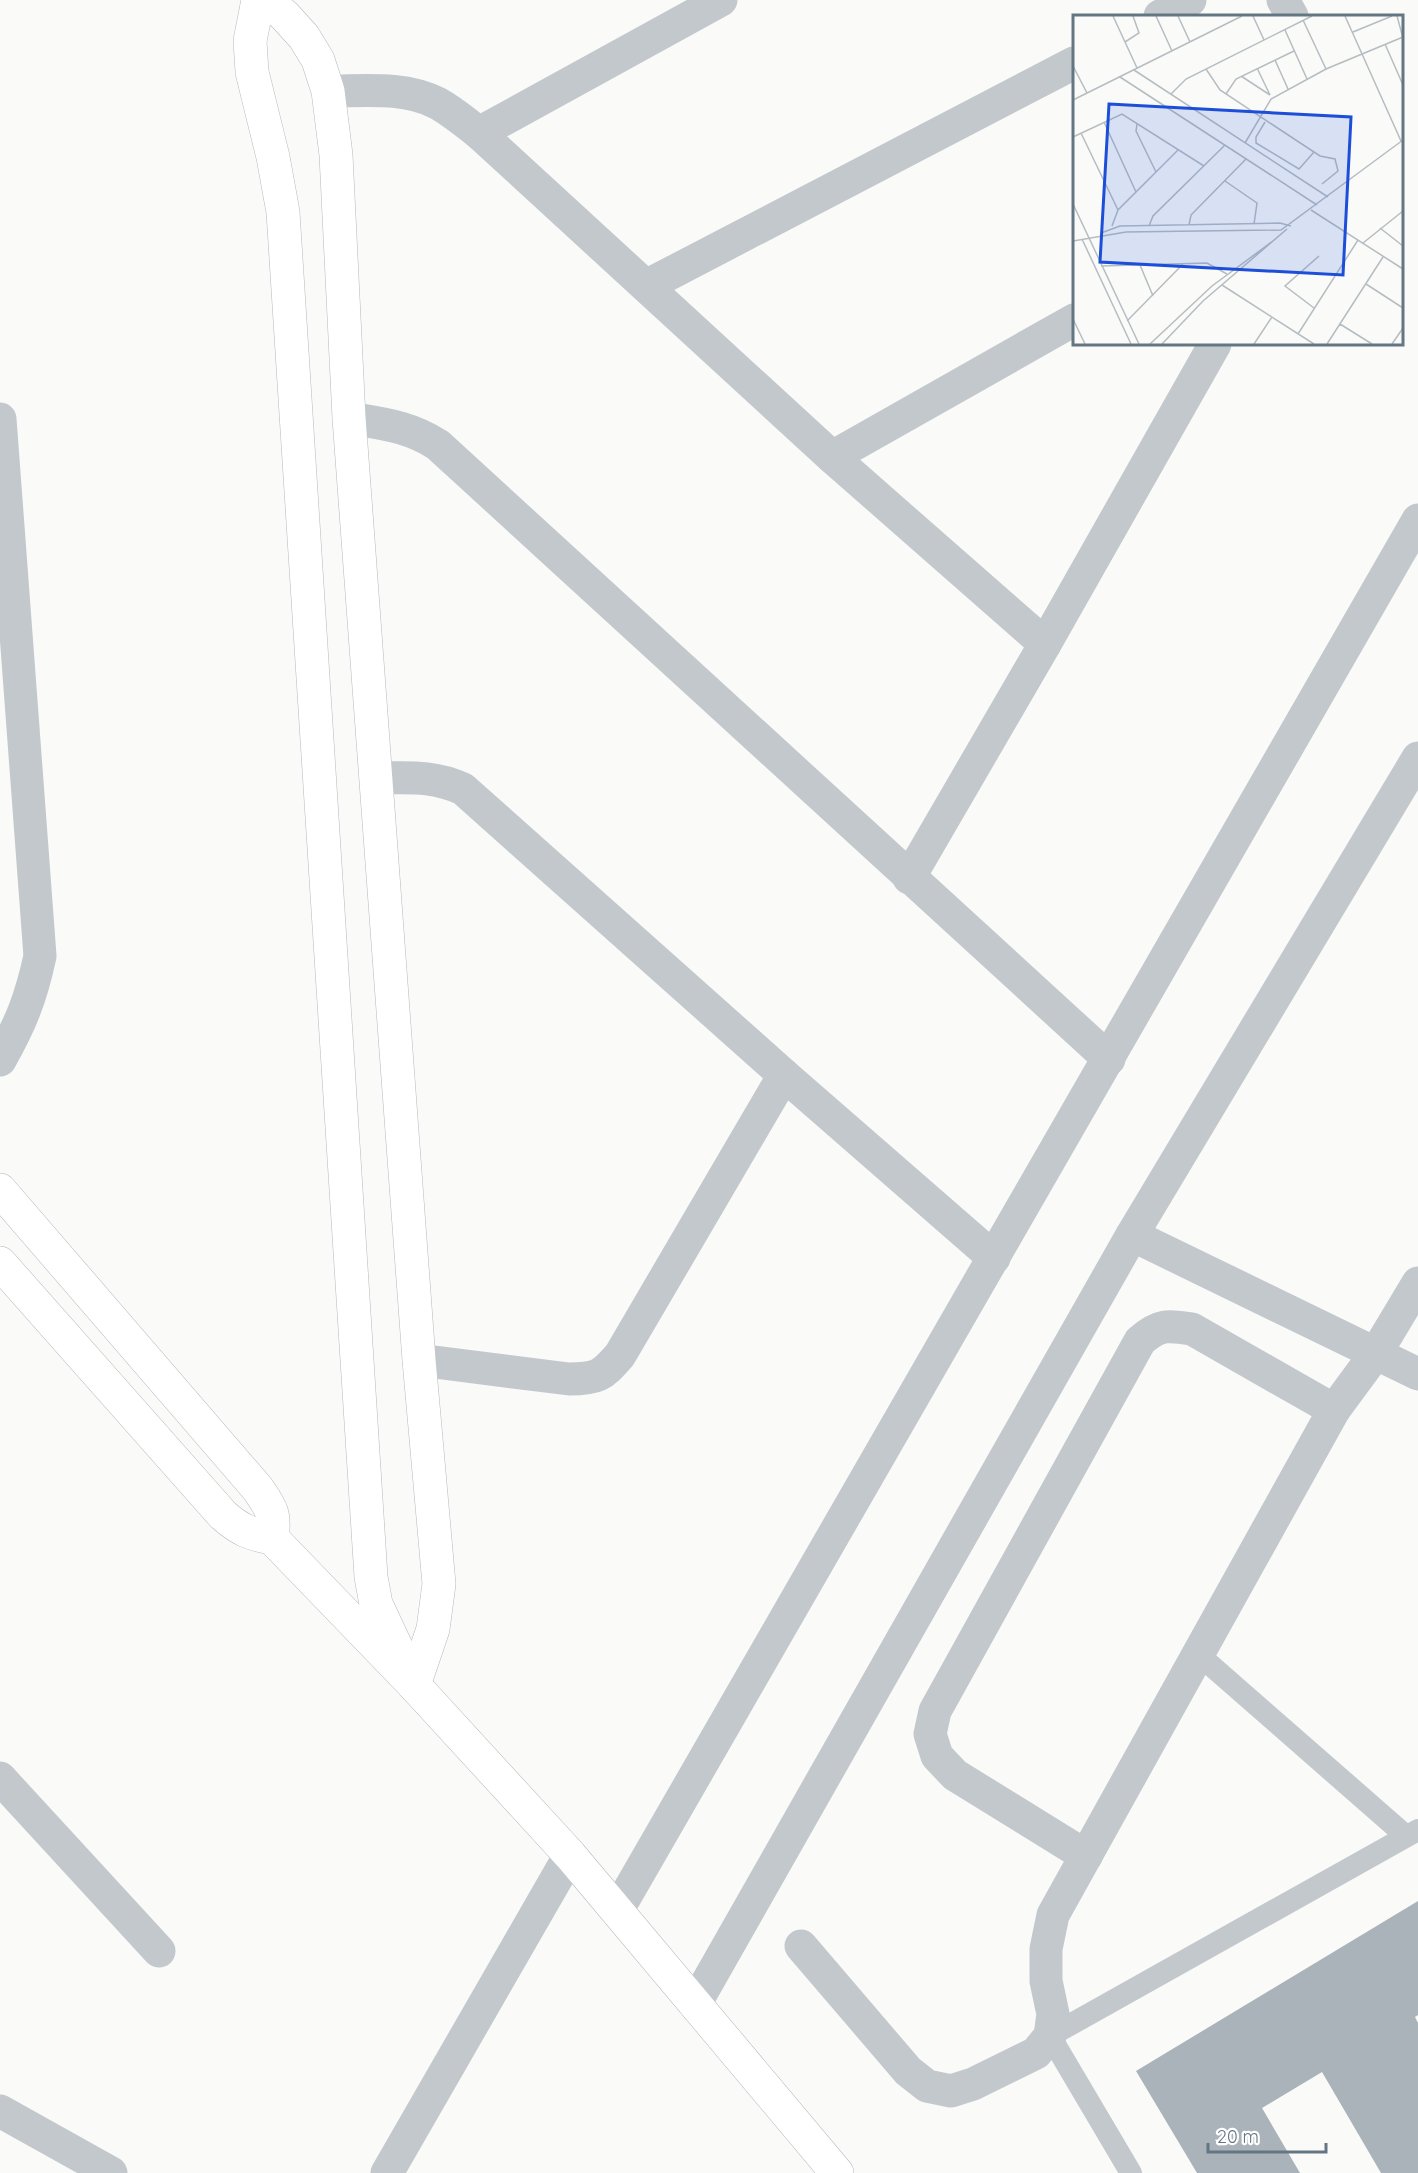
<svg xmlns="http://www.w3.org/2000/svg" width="1418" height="2173" viewBox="0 0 1418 2173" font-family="Quicksand,sans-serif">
<rect width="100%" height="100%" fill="#fafaf8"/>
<path fill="#aab3b9" d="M1418 1901V2015L1415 2017 1418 2023V2173H1381L1322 2072 1262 2108 1300 2173H1197L1136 2071Z"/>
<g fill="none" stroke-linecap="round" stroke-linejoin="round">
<defs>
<g id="secondary">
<path d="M258 0 250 41 252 72 273 157 283 212 371 1577 376 1604 414 1685"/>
<path d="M266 0 285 16 304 37 318 60 328 91 336 155 349 418 419 1360 439 1584 433 1629 414 1685"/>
<path d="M0 1190 258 1489C271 1508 276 1514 272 1538"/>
<path d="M0 1263 223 1515C240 1530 250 1534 272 1538L414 1685 570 1855 837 2173"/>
</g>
</defs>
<use href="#secondary" stroke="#b3babf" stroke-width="34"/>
<g stroke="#c3c8cc" stroke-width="22">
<path d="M1198 1654 1406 1836"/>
<path d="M1131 2173 1050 2036 1418 1830"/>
</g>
<g stroke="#c3c8cc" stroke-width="33">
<path d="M1283 0 1292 16"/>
<path d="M1160 16 1190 0"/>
<path d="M328 91C364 91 404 86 437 103 452 111 466 123 479 133L832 457 1045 644"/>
<path d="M479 133 721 0"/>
<path d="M646 286 1074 63"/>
<path d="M349 418C383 424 409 426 438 445L1109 1059"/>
<path d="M0 419 40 956C31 998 21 1023 0 1060"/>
<path d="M832 457 1074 320"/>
<path d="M376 778C408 778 433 775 463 789L784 1075 994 1258"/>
<path d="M909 878 1045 644 1215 344"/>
<path d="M1132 1235 1418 1374"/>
<path d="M419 1360 569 1379C597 1379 602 1376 620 1355L784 1075"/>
<path d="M0 1778 159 1951"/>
<path d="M1086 1856 955 1775 937 1756 930 1734 935 1711 1140 1341C1159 1324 1168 1325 1192 1329L1334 1410"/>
<path d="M617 1911 1418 520"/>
<path d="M801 1946 908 2071 927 2086 951 2091 973 2084 1036 2053 1050 2036 1053 2014 1046 1981V1949L1053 1915 1334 1410 1376 1353 1418 1283"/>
<path d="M695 2004 1132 1235 1418 758"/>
<path d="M0 2111 111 2173"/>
<path d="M387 2173 570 1855"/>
</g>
<use href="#secondary" stroke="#fff" stroke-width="33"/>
</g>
<g transform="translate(1073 15)">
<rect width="330" height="330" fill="#fafaf8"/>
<path fill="none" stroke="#b5bdc2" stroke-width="1.5" d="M40 1 64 53M83 1 99 36M105 1 117 27M180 1 191 25M272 1 328 126M324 1 330 23M230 5 253 54M212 15 234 64M280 17 319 1M52 27 66 18 60 1M312 29 330 70M202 45 215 74M0 51 14 78M184 53 197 80M133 54 147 75 247 141 262 144 265 156 249 169M61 55 255 182M168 61 197 80M47 62 244 190M98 79 113 64 239 1M153 79 163 64 221 36M0 85 169 1M31 107 63 177M192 107 183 122V128L226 154 241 137M64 109 63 116 83 157M8 118 45 195M0 122 49 99 131 151M172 128 198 84 253 54 330 22M152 166 184 188 181 209M0 189 66 329M238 195 330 254M116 210 118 200 173 144M39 211 45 195 105 135M76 211 80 201 152 130M307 213 330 231M28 218 47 211 207 208 218 211M9 224 58 329M0 226 53 217 208 215 330 125M290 228 330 196M67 250 80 281M28 251 134 248 154 259M293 269 330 293M149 270 241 329M241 293 212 271 246 241M0 304 12 329M54 306 110 249M267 309 299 329M225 319 285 225M77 329 139 271 200 226M89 329 130 286 214 214M181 329 199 302M254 329 310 242M319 329 330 313"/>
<path fill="#1d4ed8" fill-opacity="0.15" stroke="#1d4ed8" stroke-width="3" d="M36 89 278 102 270 260 27 247Z"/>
<rect width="330" height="330" fill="none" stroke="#657683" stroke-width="3"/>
</g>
<path d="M1208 2143v9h118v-9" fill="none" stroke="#657683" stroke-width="3"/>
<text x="1217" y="2143" font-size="18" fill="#657683" stroke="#ffffff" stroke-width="4.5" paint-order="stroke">20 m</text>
</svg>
